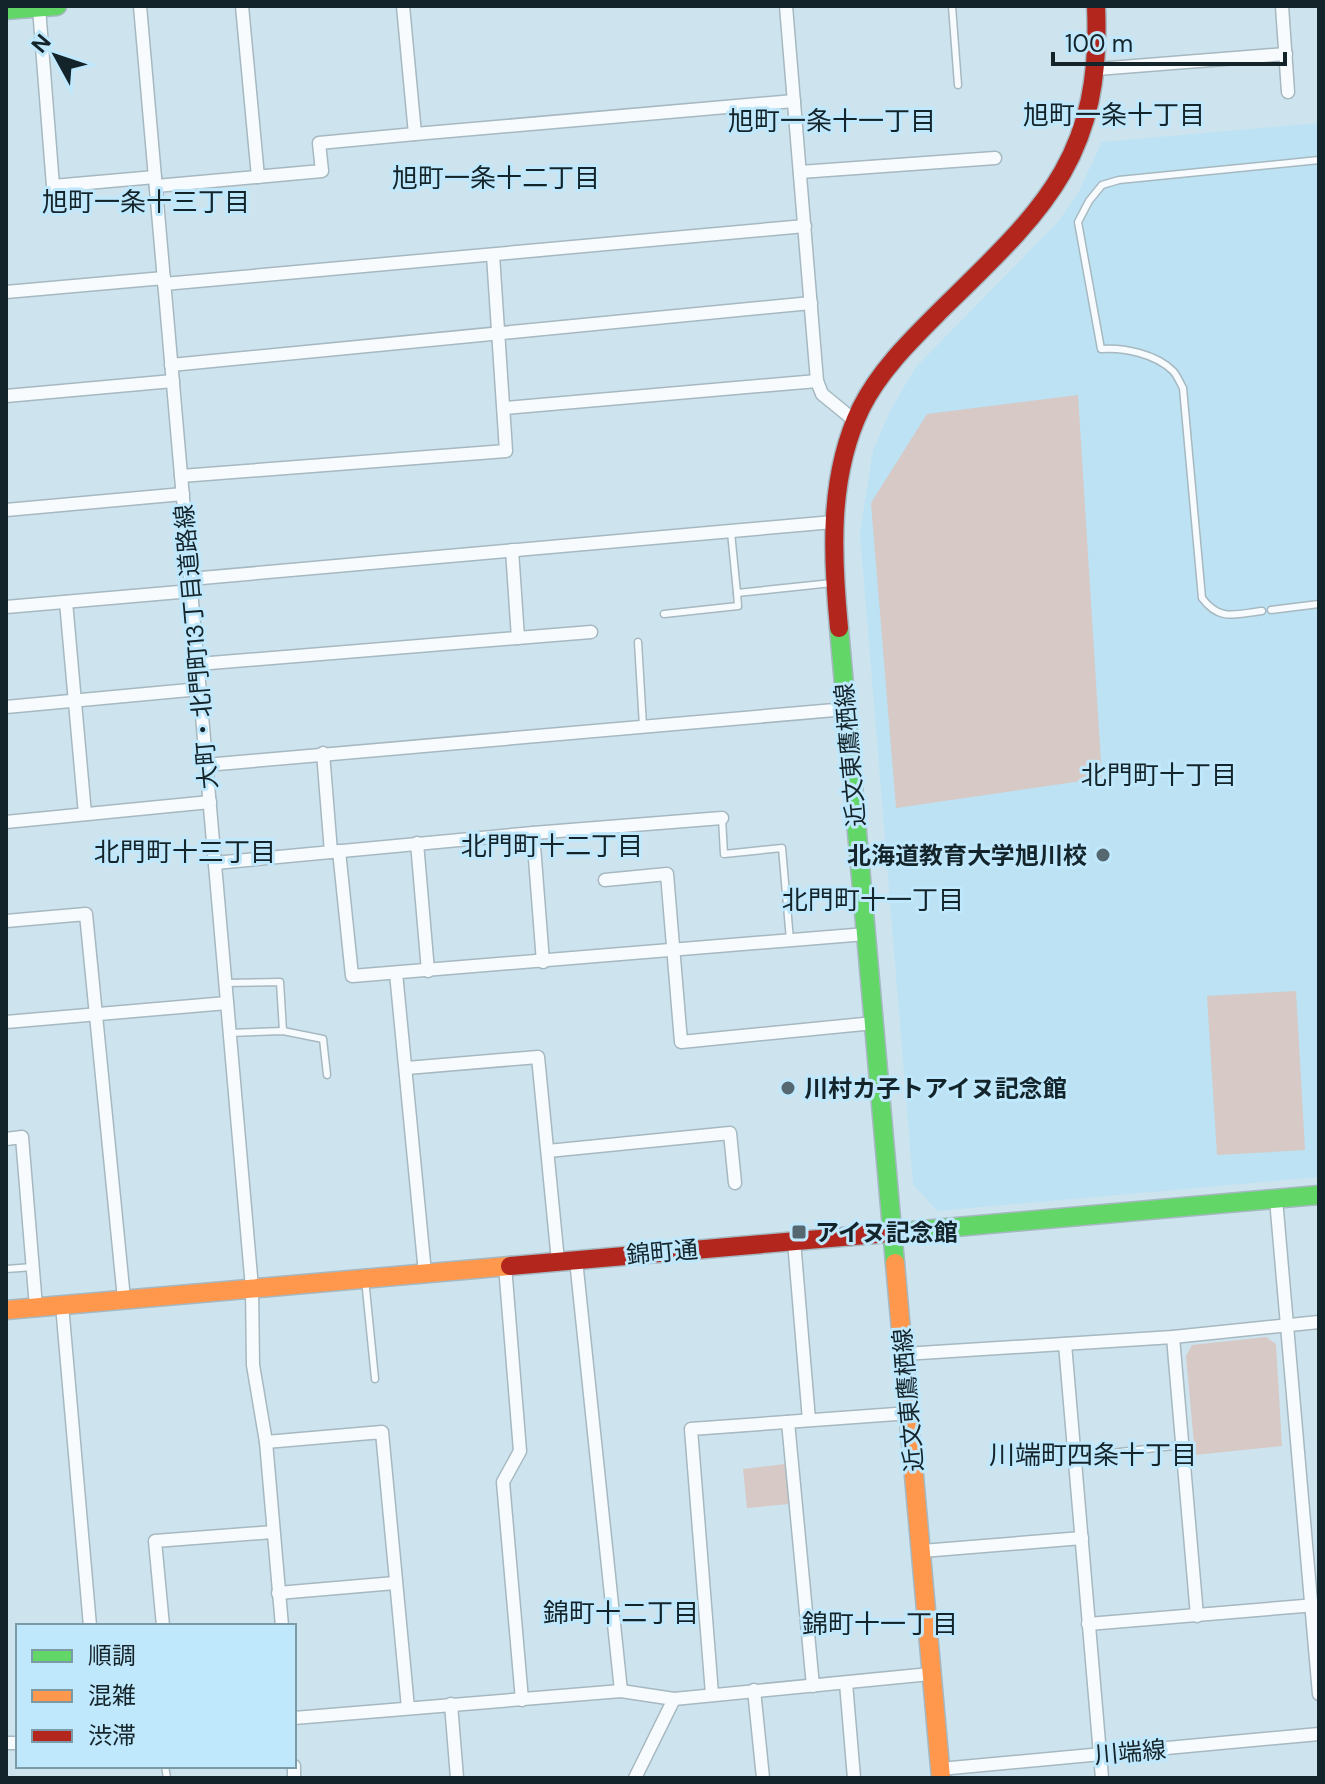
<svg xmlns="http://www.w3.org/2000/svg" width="1325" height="1784" viewBox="0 0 1325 1784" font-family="'DM Sans','Noto Sans JP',sans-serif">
<rect width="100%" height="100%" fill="#cde4ef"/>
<path fill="#bce2f3" d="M1319 123V1177L937 1211 913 1184 860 533 873 450 891 409 916 367 1058 222 1078 193 1102 142Z"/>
<g fill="#d7c9c5">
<path d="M1078 395 1102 778 896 808 871 503 927 414Z"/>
<path d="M1296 991 1305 1150 1217 1155 1207 996Z"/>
<path d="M1266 1337 1276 1344 1282 1446 1195 1455 1186 1356 1192 1345Z"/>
<path d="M785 1464 789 1504 747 1508 743 1469Z"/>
</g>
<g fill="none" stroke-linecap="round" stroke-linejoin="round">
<defs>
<g id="lane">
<path d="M952 6 958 85"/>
<path d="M731 532 737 593 832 583"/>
<path d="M1271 610 1319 604"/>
<path d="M1262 611C1235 614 1220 622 1202 598L1183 388C1180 383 1177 375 1173 371 1156 354 1123 347 1101 349L1078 222 1089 201 1102 185 1119 180 1319 160"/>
<path d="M664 614 738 606 737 593"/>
<path d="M638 642 643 726"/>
<path d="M722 818 724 854 782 848 790 940"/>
<path d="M225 983 280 982 283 1031"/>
<path d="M230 1033 283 1031 323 1039 327 1075"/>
<path d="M6 1269 33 1267"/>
<path d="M365 1279 375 1379"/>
<path d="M1075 1457 1182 1445"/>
<path d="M165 1766 167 1778"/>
</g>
<g id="street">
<path d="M140 6 252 1288 253 1365 266 1442 282 1626"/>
<path d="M242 6 258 177"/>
<path d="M403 6 415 134 794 101"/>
<path d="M786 6 817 381 822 394 855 421"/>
<path d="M1282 6 1288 92"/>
<path d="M39 8 53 186 155 177"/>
<path d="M1097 69 1286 54"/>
<path d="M800 172 995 158"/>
<path d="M156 186 322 171 319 143 415 134"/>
<path d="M164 284 805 226"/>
<path d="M6 292 164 278"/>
<path d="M171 365 811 303"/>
<path d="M6 396 173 381"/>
<path d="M504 408 817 381"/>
<path d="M181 476 506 451 493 255"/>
<path d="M6 510 183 494"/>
<path d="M512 550 518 638"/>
<path d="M190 579 833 522"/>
<path d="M66 602 85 814"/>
<path d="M6 607 191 591"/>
<path d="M198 664 591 632"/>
<path d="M6 707 200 689"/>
<path d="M323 753 331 852"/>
<path d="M206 765 846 709"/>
<path d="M6 822 210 802"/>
<path d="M533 833 543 962"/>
<path d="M417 843 428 971"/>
<path d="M339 851 352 976 866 934"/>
<path d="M215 863 533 833 722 818"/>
<path d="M605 880 667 874 681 1042 874 1023"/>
<path d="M6 921 86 914 124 1299"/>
<path d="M396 973 425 1273"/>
<path d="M6 1022 227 1003"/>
<path d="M407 1068 538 1057 558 1261"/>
<path d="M6 1139 22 1137 36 1307"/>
<path d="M548 1151 730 1133 735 1183"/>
<path d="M1276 1199 1319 1694"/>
<path d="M794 1241 809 1420"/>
<path d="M576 1260 621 1691"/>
<path d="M505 1266 520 1451 503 1482 522 1700"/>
<path d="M62 1305 90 1626"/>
<path d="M1173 1337 1197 1616"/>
<path d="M1065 1344 1102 1778"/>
<path d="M904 1354 1173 1337 1319 1322"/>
<path d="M788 1422 813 1686"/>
<path d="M266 1442 382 1432 408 1708"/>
<path d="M922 1551 1082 1538"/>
<path d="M278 1593 395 1583"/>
<path d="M1088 1624 1316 1605"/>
<path d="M163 1626 155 1541 273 1532"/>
<path d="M846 1683 854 1778"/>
<path d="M754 1690 763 1778"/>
<path d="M712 1694 691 1429 910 1413"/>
<path d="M451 1704 457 1778"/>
<path d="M294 1718 621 1691 674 1699 930 1674"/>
<path d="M6 1743H18"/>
<path d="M294 1766V1778"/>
<path d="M940 1769 1319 1734"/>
<path d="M635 1778 674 1699"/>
</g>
<g id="fast">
<path d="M6 10 57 6"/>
<path d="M839 628 895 1263"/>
<path d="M900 1232 1319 1195"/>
</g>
<g id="slow">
<path d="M895 1263 941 1778"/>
<path d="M6 1310 510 1266"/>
</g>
<g id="jam">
<path d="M839 628C832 555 828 476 861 408 880 370 911 340 941 310 1042 211 1103 159 1096 6"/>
<path d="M510 1266 900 1232"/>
</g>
</defs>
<use href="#lane" stroke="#a6b8c0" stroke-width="9"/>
<use href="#street" stroke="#a6b8c0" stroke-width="15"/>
<use href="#fast" stroke="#a6b8c0" stroke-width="21"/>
<use href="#slow" stroke="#a6b8c0" stroke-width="21"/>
<use href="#jam" stroke="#a6b8c0" stroke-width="21"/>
<use href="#lane" stroke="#f8fbfd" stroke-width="6"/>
<use href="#street" stroke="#f8fbfd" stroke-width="12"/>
<use href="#fast" stroke="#63d668" stroke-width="18"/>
<use href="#slow" stroke="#ff974d" stroke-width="18"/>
<use href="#jam" stroke="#b3261e" stroke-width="18"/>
</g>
<g fill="#556770" stroke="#c0e8fc" stroke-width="3">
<circle cx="1103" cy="855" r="8"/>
<circle cx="788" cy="1088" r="8"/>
<rect x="791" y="1224" width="16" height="16" rx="4"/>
</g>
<g text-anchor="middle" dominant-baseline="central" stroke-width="6" stroke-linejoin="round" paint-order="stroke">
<g font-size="24" fill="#14242b" stroke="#c0e8fc">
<text transform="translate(196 647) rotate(-95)">大町・北門町13丁目道路線</text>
<text transform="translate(850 755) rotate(-95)">近文東鷹栖線</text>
<text transform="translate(662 1252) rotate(-5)">錦町通</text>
<text transform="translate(908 1400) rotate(-95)">近文東鷹栖線</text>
<text transform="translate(1130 1752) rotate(-5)">川端線</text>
</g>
<g font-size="24" font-weight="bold" fill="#14242b" stroke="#c0e8fc" text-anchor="start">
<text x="1087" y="855" text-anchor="end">北海道教育大学旭川校</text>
<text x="804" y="1088">川村カ子トアイヌ記念館</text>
<text x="815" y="1232">アイヌ記念館</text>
</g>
<g font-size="26" fill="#14242b" stroke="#c0e8fc">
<text x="1114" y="115">旭町一条十丁目</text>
<text x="832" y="121">旭町一条十一丁目</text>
<text x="496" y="178">旭町一条十二丁目</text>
<text x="146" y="202">旭町一条十三丁目</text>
<text x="1159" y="775">北門町十丁目</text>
<text x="552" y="846">北門町十二丁目</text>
<text x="185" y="852">北門町十三丁目</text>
<text x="873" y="900">北門町十一丁目</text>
<text x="1093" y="1455">川端町四条十丁目</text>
<text x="621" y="1613">錦町十二丁目</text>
<text x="880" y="1624">錦町十一丁目</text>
</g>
</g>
<rect width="1325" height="1784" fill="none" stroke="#14242b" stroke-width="16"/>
<rect x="16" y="1624" width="280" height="144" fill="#c0e8fc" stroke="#7b9aa8" stroke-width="2"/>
<rect x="32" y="1650" width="40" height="12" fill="#63d668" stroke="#7b9aa8" stroke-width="2"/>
<text x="88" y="1664" font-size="24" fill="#14242b">順調</text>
<rect x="32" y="1690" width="40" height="12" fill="#ff974d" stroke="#7b9aa8" stroke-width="2"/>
<text x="88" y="1704" font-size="24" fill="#14242b">混雑</text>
<rect x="32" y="1730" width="40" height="12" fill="#b3261e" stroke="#7b9aa8" stroke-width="2"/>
<text x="88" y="1744" font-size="24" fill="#14242b">渋滞</text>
<g transform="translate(56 56) rotate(310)" stroke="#c0e8fc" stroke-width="6" paint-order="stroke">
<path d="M0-6L14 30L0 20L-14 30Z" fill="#14242b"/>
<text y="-12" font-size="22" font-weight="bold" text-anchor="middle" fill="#14242b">N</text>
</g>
<path d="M1053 52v12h232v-12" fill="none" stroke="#14242b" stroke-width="4"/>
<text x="1065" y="52" font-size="24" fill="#14242b" stroke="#c0e8fc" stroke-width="6" paint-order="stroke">100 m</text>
</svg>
